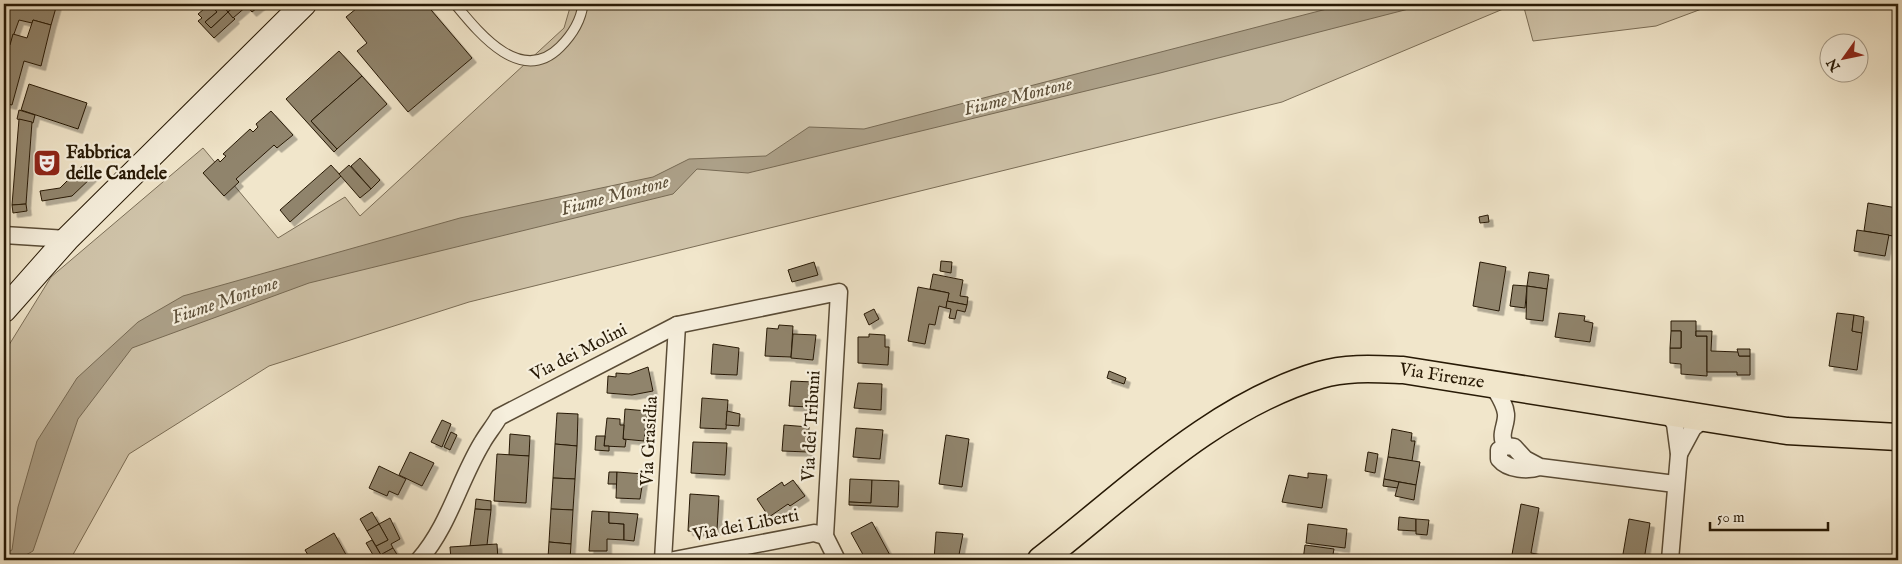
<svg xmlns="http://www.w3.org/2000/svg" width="1902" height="564" viewBox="0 0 1902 564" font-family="'IM FELL English',serif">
<defs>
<filter id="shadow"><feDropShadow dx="4.5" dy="4.5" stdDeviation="0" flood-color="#0004"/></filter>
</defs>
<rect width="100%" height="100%" fill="#f1e6cb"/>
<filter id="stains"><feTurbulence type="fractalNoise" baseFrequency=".004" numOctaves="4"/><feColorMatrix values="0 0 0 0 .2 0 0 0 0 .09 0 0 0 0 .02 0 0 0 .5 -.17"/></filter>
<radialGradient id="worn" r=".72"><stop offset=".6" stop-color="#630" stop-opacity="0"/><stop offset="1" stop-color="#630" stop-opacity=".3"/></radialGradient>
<g fill="#cfc3a9" stroke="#7b6e57">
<path d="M571 4H1515L1282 102 469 302 269 366 129 454 70 560H4V353L51 277 203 148 278 238 345 197 360 216 564 28Z"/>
<path d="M1523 4H1715L1656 26 1533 41Z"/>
</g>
<path fill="#aca088" stroke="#776a54" d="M1346 4H1428L1160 73 748 173 697 169 673 194 309 283 132 348 78 419 33 551 17 560H4V554L12 550 18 507 37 441 77 378 138 322 183 296 460 218 653 177 689 159 766 156 809 127 864 129Z"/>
<g fill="#90846c" stroke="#271905" filter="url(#shadow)">
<path d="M14 4H57L51 25 33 20 32 23 19 20 10 45 4 43V5L14 8Z"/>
<path d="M210 4 217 12 205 22 211 28 228 12 235 19 214 38 198 21 202 18 198 14Z"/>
<path d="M210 4H221L228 12 211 28 205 22 217 12Z"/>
<path d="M221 4H237L228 12Z"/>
<path d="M237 4 247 6 233 18 228 12Z"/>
<path d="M245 4H262L252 12Z"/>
<path d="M362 4H426L472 58 408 112 357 51 367 43 346 17Z"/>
<path d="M33 20 51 25 41 66 24 61 12 105 4 103V43L10 45 13 34 27 38Z"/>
<path d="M339 51 362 76 311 121 337 149 334 152 286 99Z"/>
<path d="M362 76 387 104 337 149 311 121Z"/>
<path d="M29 84 87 103 78 129 21 110Z"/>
<path d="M19 110 35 115 33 123 17 119Z"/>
<path d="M271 111 293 135 277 148 274 145 236 179 239 182 224 196 203 173 218 159 220 162 226 156 223 154 250 129 253 132 258 127 256 124Z"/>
<path d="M19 119 32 122 26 204 12 205Z"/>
<path d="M360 158 380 180 371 189 351 166Z"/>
<path d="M83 165 93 176 72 196 42 201 40 191 60 188Z"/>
<path d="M331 165 341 176 290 222 280 210Z"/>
<path d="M349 165 371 189 360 198 339 174Z"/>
<path d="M1868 203 1897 208 1893 236 1864 231Z"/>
<path d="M26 204 27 211 13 213 12 205Z"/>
<path d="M1488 215 1489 222 1480 223 1479 217Z"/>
<path d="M1857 230 1889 235 1885 256 1854 251Z"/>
<path d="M941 261 952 262 951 273 940 271Z"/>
<path d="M814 262 818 275 792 282 788 270Z"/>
<path d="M1480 262 1506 267 1499 311 1473 306Z"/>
<path d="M1529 272 1549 275 1547 289 1527 286Z"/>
<path d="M933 274 963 280 960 296 968 297 967 305 947 301 949 293 930 289Z"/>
<path d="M1513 285 1527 286 1525 308 1510 306Z"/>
<path d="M1527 286 1547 289 1543 321 1526 319Z"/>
<path d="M918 287 949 293 946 308 939 306 935 325 929 324 925 344 908 341Z"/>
<path d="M947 301 967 305 965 312 957 310 955 319 949 318 951 309 946 308Z"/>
<path d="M874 309 879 319 869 325 864 314Z"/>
<path d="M1559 313 1585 316 1584 321 1593 323 1590 342 1555 337Z"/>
<path d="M1837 313 1854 315 1852 331 1862 333 1857 370 1829 366Z"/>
<path d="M1854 315 1864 317 1862 333 1852 331Z"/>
<path d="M1671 321H1696V336H1707V376L1681 374V364L1670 363V348H1681V331H1671Z"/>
<path d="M779 325 793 326 791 357 765 356 767 328 778 329Z"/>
<path d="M1671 331H1681V348H1670Z"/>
<path d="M1696 331H1712L1711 351 1739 352V356H1750V375H1737V372H1707V336H1696Z"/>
<path d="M793 334 816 335 813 360 791 358Z"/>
<path d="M869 334 885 335V347H889L888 365 858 363V337H869Z"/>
<path d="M713 344 739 348 737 375 711 374Z"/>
<path d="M1737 349H1750V356H1739Z"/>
<path d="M648 367 653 391 632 395 607 393 608 376 616 377V373L629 374Z"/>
<path d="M1109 371 1126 378 1124 384 1107 378Z"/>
<path d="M791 381 813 382 809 407 789 406Z"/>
<path d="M858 383 882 384 881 410 854 408Z"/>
<path d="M702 398 728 400 726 429 700 428Z"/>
<path d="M625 409 647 411 644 441 623 439Z"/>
<path d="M727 411 740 414 739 426 726 425Z"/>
<path d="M557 413 578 414 577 446 555 444Z"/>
<path d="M607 418 620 419V425H624L623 439 626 440 625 447 604 446Z"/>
<path d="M442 420 451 424 442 447 431 442Z"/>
<path d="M784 425 809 427 808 452 782 451Z"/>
<path d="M856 428 883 430 880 459 853 457Z"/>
<path d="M1392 429 1412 433 1411 441H1415L1412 461 1388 457Z"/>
<path d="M451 432 457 435 450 450 444 447Z"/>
<path d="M510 434 530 436 529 456 509 455Z"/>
<path d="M946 435 969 439 962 487 939 484Z"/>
<path d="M596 436H605L604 446H609V451L595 450Z"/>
<path d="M693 442 727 443 725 475 691 473Z"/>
<path d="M555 444 577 446 575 479 553 478Z"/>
<path d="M410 452 434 463 422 486 399 475Z"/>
<path d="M1368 452 1378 454 1375 473 1365 471Z"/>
<path d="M497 454 529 456 526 503 494 501Z"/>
<path d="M1388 457 1420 462 1416 485 1384 479Z"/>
<path d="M379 466 406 479 398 495 389 491 387 496 369 488Z"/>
<path d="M609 472H617V484H608Z"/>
<path d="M617 472 644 474 640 499 616 498Z"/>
<path d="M1308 473 1327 475 1322 508 1282 502 1289 475 1308 478Z"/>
<path d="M553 478 575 479 573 510 551 509Z"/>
<path d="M850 479 872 480 871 503 849 502Z"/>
<path d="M1384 479 1399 482 1398 488 1383 486Z"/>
<path d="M793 480 805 496 790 506 788 504 769 517 757 499 782 482 784 486Z"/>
<path d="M872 480 899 481 898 507 849 505V502L871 503Z"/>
<path d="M1399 482 1416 485 1414 500 1395 496Z"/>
<path d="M690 494 719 496 717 530 705 529V532L688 531Z"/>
<path d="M476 499 491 501V510L475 509Z"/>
<path d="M1521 504 1539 508 1531 553 1569 560H1511Z"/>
<path d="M475 509 491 510 487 545 470 546Z"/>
<path d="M551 509 573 510 571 544 549 542Z"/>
<path d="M592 511 609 512V523L624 524V540L607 539V551H589Z"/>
<path d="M372 512 379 524 367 531 360 519Z"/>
<path d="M609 512 638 514 634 541 624 540V524L609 523Z"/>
<path d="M1399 517 1416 519V531L1398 530Z"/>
<path d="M390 518 400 539 391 544 393 548 381 555 376 546 388 540 379 524Z"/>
<path d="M1416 519 1429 520 1427 535 1416 534Z"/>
<path d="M1629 519 1650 523 1644 560H1622Z"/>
<path d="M872 522 892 559 890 560H866L851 533Z"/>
<path d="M379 524 388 540 376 546 367 531Z"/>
<path d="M1308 524 1347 529 1345 548 1306 543Z"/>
<path d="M936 532 963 534 958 560H934Z"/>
<path d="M334 533 349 560H311L305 550Z"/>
<path d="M372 540 381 555 386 560H376L366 543Z"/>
<path d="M549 542 571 544 570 560 548 558Z"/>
<path d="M497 544 498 560H451L450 547Z"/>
<path d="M1305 545 1334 549 1332 560H1303Z"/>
<path d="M393 548 398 556 386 560 382 554Z"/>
</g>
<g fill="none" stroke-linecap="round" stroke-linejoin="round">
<defs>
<path id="service" d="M455 4C479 33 521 86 560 47 572 35 581 21 583 4"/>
<g id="minor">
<path d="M4 235 67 239"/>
<path d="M1492 384C1497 393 1505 403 1506 414 1507 425 1498 435 1506 446"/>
<path d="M1667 412 1675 424 1679 454 1670 560"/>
<path d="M1679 454 1693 428 1706 418"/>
<path d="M1540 467C1528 471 1508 470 1499 459V450L1506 446 1514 447 1525 459 1540 467 1675 484"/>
<path d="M419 560C449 526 459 481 482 443 487 434 494 426 499 417L677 325 839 292 825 536 837 560"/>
<path d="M663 560 677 325"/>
<path d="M674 560 814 533 825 536"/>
</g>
<path id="secondary" d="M4 310 67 239 304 4"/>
<g id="primary">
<path id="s1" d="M1041 560C1126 494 1214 406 1320 375 1347 367 1375 369 1403 370L1787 431 1898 437"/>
</g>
</defs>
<use href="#service" stroke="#5a4c36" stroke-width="11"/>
<use href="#minor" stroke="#5a4c36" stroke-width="19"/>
<use href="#secondary" stroke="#271905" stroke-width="26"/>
<use href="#primary" stroke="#271905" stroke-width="29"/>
<use href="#service" stroke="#f6efdd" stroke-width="9"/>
<use href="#minor" stroke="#f6efdd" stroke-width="16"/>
<use href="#secondary" stroke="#f6efdd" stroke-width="24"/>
<use href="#primary" stroke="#f1e6cb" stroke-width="26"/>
</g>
<defs>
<symbol id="theatre-square" viewBox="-11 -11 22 22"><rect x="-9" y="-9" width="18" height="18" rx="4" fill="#8f2418" stroke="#f6efdd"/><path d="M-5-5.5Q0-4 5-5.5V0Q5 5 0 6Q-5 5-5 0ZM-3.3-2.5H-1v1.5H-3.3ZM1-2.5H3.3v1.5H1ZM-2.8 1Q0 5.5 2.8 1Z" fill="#fff"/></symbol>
</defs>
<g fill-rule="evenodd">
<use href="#theatre-square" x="31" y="147" width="32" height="32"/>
</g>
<g text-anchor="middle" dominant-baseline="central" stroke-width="4.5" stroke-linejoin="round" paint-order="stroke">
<g font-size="18" font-weight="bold" fill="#271905" stroke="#f6efdd" text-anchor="start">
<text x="66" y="153">Fabbrica<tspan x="66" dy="21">delle Candele</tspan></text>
</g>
<g font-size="18" fill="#271905" stroke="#f6efdd">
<text transform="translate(579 353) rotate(-27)">Via dei Molini</text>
<text stroke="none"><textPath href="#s1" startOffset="460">Via Firenze</textPath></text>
<text transform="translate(812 426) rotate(-87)">Via dei Tribuni</text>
<text transform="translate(650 441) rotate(-87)">Via Grasidia</text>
<text transform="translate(746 526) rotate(-11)">Via dei Liberti</text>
</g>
<g font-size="19" font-style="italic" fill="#5c4f39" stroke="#f6efdd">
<text transform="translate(1018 97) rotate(-14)">Fiume Montone</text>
<text transform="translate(615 196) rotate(-15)">Fiume Montone</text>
<text transform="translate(225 301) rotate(-19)">Fiume Montone</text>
</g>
</g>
<rect width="1902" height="564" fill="none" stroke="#f1e6cb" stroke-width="20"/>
<rect x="5" y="5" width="1892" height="554" fill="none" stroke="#271905" stroke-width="2.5"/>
<rect x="10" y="10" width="1882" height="544" fill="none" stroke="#271905"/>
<g transform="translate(1844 58) rotate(237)"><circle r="24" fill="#f6efdd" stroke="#a39987"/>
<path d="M0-4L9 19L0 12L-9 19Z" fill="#8f2418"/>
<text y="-8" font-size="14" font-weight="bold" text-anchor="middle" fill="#271905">N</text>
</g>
<path d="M1710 522v8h118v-8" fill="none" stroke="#271905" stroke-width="2.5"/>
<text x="1717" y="522" font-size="15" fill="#271905" stroke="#f6efdd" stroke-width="4" paint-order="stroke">50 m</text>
<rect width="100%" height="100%" filter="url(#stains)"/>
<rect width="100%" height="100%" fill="url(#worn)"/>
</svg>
